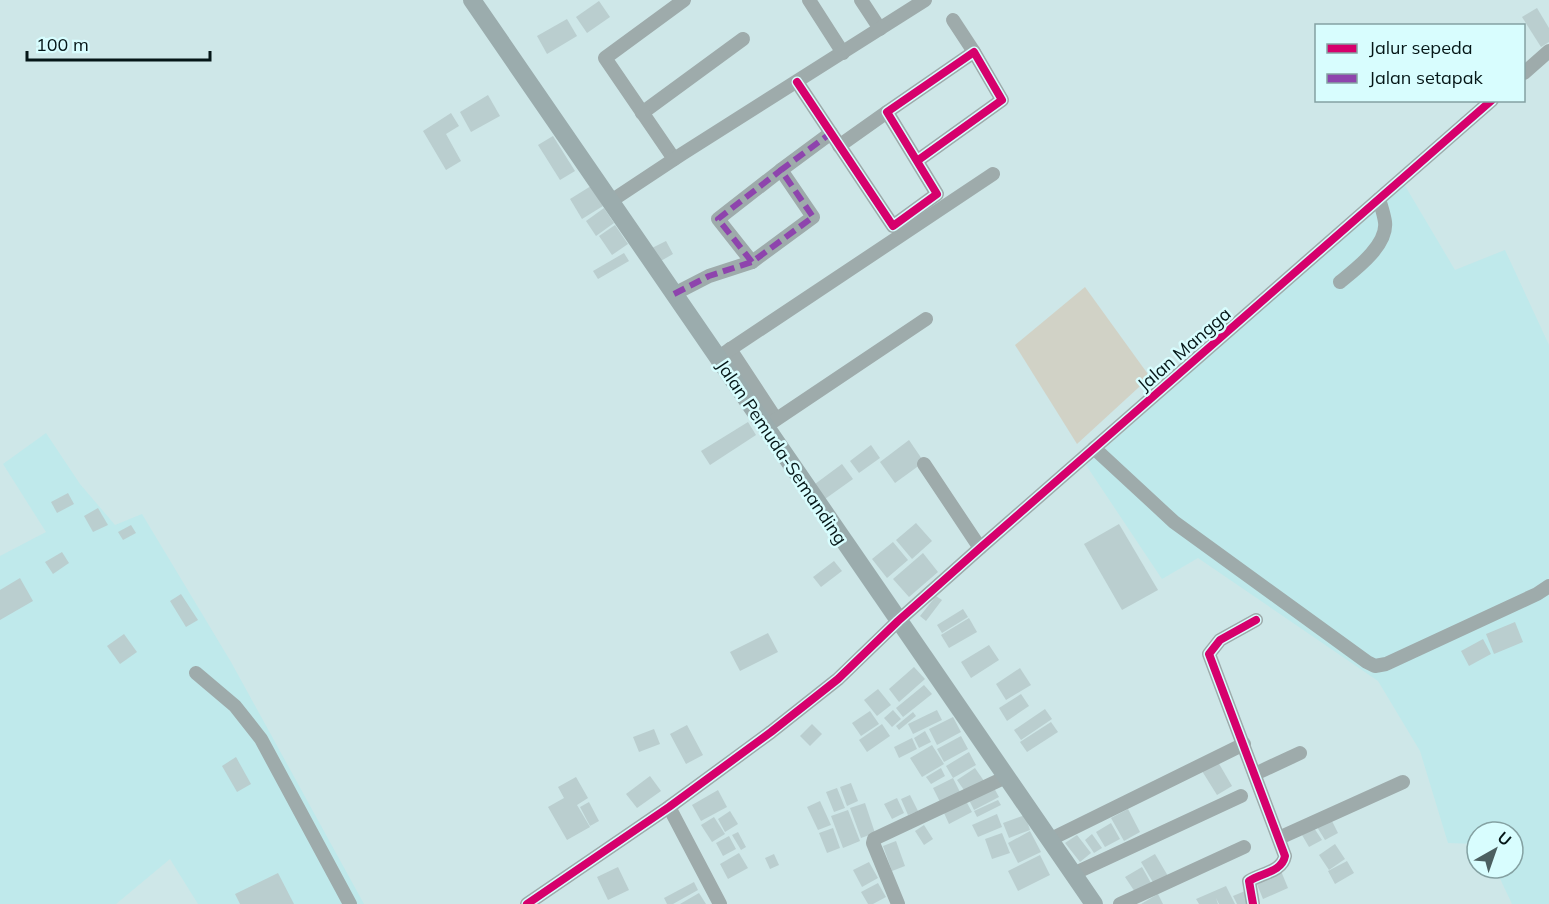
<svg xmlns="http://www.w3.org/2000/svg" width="1549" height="904" viewBox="0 0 1549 904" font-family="Mulish,sans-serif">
<rect width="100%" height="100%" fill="#cee7e8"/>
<g fill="#bfe9eb">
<path d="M1404 184 1455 270 1505 250 1549 345V904H1512L1495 868H1513V832H1477V844L1448 843 1420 751 1378 681 1198 558 1162 579 1086 465Z"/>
<path d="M46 433 80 484 115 525 142 514 231 662 364 904H198L170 859 116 904H0V556L46 532 3 464Z"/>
</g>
<path fill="#d1d2c6" d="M1085 287 1150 377 1077 444 1015 345Z"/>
<g fill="#bacecf">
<path d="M599 1 610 17 587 33 576 17Z"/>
<path d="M1537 8 1549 28V42L1541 47 1522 17Z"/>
<path d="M567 19 577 36 547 54 537 36Z"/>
<path d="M488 95 500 116 471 132 460 112Z"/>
<path d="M451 113 459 126 446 134 461 161 446 170 423 131Z"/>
<path d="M553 136 575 171 560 180 538 145Z"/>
<path d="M591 186 603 206 582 219 570 199Z"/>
<path d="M604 208 614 223 596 236 586 221Z"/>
<path d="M615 225 628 244 612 255 599 236Z"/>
<path d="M666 241 673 254 659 262 652 248Z"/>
<path d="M624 253 629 261 598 279 593 271Z"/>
<path d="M748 422 756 435 710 465 701 451Z"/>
<path d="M909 440 924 462 895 483 880 462Z"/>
<path d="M871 445 880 458 859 473 850 461Z"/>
<path d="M842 464 853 479 825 499 815 484Z"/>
<path d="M68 493 74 504 57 513 51 502Z"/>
<path d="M98 508 108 525 93 532 84 516Z"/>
<path d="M916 523 932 541 912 559 896 540Z"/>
<path d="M1119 524 1158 590 1122 610 1084 544Z"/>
<path d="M131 525 136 533 123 540 118 532Z"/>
<path d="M893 542 908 560 887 578 872 559Z"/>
<path d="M62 552 69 563 53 574 45 562Z"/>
<path d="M923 553 938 572 909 597 893 579Z"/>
<path d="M834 561 842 571 821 587 813 577Z"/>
<path d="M20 578 33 601 0 620V590Z"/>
<path d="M181 594 198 620 186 627 170 601Z"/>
<path d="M936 596 942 600 926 621 920 616Z"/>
<path d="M963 609 968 617 942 633 937 625Z"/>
<path d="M969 618 977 632 949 648 941 635Z"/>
<path d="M1515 622 1523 642 1494 654 1486 634Z"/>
<path d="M768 633 778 652 740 671 730 652Z"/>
<path d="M124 634 137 652 120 664 107 646Z"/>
<path d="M1483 639 1491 654 1469 666 1461 651Z"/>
<path d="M989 645 999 660 971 678 961 662Z"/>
<path d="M914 667 925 679 899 702 889 689Z"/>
<path d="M1020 668 1031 685 1006 700 996 684Z"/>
<path d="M924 685 932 694 903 717 896 708Z"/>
<path d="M878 689 891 705 877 716 864 700Z"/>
<path d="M1021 694 1029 706 1007 721 999 708Z"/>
<path d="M1045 709 1052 719 1021 740 1014 730Z"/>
<path d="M893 710 901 719 892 727 884 718Z"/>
<path d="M937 710 942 720 913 734 908 724Z"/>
<path d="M870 711 879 724 861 736 852 723Z"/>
<path d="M913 712 916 716 899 730 896 726Z"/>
<path d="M953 717 961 732 937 745 929 729Z"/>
<path d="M1051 722 1058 732 1027 752 1020 742Z"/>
<path d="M812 724 822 734 810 746 800 736Z"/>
<path d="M882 724 890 736 867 752 859 740Z"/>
<path d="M687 725 703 755 686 764 670 734Z"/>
<path d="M654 729 660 744 639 752 633 737Z"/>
<path d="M925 731 931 742 919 748 914 738Z"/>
<path d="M961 736 968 749 944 762 937 749Z"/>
<path d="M912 738 917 749 899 758 894 747Z"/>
<path d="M932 745 944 764 922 777 910 758Z"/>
<path d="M969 752 976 765 953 778 946 766Z"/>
<path d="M236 757 251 784 237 792 222 766Z"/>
<path d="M1218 762 1232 786 1217 795 1202 771Z"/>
<path d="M941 768 945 776 931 784 926 777Z"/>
<path d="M975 768 984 781 966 793 957 780Z"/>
<path d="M650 776 661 791 637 808 626 794Z"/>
<path d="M576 777 588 798 577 805 590 827 567 840 548 807 564 798 558 787Z"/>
<path d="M953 778 961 794 941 804 933 788Z"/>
<path d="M851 783 858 801 847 806 840 787Z"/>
<path d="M837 788 845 808 834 812 826 792Z"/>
<path d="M994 788 999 797 974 810 969 800Z"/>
<path d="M718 790 727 807 701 821 692 805Z"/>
<path d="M910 795 918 811 908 815 901 799Z"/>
<path d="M897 798 904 813 892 819 884 804Z"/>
<path d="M998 800 1001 805 977 817 974 811Z"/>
<path d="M820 801 831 825 818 830 807 807Z"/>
<path d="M966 801 972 812 949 824 944 813Z"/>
<path d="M589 802 599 821 590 826 580 807Z"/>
<path d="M865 803 875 833 861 838 850 808Z"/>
<path d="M1128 809 1140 832 1124 841 1111 818Z"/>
<path d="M848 810 860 841 843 848 831 816Z"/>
<path d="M730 811 738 824 725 832 718 819Z"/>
<path d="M997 814 1002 827 978 837 972 825Z"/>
<path d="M1025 815 1030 830 1009 838 1003 823Z"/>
<path d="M714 817 725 834 712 842 701 825Z"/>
<path d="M1331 819 1338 833 1325 840 1317 827Z"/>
<path d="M1111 823 1120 839 1105 847 1096 832Z"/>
<path d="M924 825 933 839 924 845 915 831Z"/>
<path d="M833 828 840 848 827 853 819 833Z"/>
<path d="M1314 828 1322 840 1309 847 1302 835Z"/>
<path d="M1030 831 1041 852 1018 863 1008 843Z"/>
<path d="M738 832 746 847 741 850 732 835Z"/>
<path d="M1002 833 1010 853 992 859 985 839Z"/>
<path d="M1092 834 1102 848 1094 853 1085 840Z"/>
<path d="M1077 835 1091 853 1080 862 1065 843Z"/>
<path d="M729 836 736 849 723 856 716 843Z"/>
<path d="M896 841 905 866 892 871 883 846Z"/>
<path d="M1335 844 1345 859 1329 870 1319 855Z"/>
<path d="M739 853 748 868 728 879 720 864Z"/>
<path d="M774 854 779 865 770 869 765 858Z"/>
<path d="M1155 854 1168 876 1154 884 1141 862Z"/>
<path d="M1040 855 1050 875 1018 891 1008 871Z"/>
<path d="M1347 861 1354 873 1335 884 1328 871Z"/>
<path d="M869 862 878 878 862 887 853 870Z"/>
<path d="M618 867 629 890 608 900 597 877Z"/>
<path d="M1142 867 1151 883 1135 892 1125 877Z"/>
<path d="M1281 871 1288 888 1263 899 1256 882Z"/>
<path d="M278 873 294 904H240L235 894Z"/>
<path d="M694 882 698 890 673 904H667L664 898Z"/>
<path d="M878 883 886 897 873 904H868L861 892Z"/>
<path d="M1226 886 1235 904H1219L1216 898 1218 904H1199L1196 899Z"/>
<path d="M1245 891 1250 904H1237L1233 896Z"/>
<path d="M699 893 706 904H680Z"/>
<path d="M1158 894 1163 904H1141Z"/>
</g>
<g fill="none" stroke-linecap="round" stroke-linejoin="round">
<g stroke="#9eabab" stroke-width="14">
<path d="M809 0 843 53"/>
<path d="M861 0 880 29"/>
<path d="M953 20 974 52"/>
<path d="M1524 73 1549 51"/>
<path d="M797 82 893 226 937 194 887 112 974 52 1002 100 917 161"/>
<path d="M642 113 743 39"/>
<path d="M839 146 887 112"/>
<path d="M674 159 605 58 684 0"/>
<path d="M611 201 682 154 925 0"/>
<path d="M752 262 718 219 781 170"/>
<path d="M1340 282C1356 269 1388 245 1385 222 1384 214 1381 206 1379 199"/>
<path d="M674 294 709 276 752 262 813 217 781 170 831 133"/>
<path d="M730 349 776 419"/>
<path d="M717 358 993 174"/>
<path d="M765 427 926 319"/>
<path d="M1094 448 1174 522 1367 662 1375 666 1386 664 1537 594 1549 586"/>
<path d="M924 464 980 548"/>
<path d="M196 673 235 706 261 739 350 904"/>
<path d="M1255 774 1300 753"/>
<path d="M669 807 720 904"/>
<path d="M1279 838 1403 782"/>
<path d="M1049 840 1244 744"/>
<path d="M1073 874 1241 796"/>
<path d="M527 904 669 807 771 732 838 679 898 621 980 548 1492 100"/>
<path d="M898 904 873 843 874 839 1006 777"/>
<path d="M1120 904 1244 847"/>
<path d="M1253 904 1249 881C1261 873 1282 872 1285 856L1209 654 1220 640 1256 620"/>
</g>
<path stroke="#9bacad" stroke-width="18" d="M472 0 1094 904"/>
<g stroke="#8e44ad" stroke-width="6" stroke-dasharray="12 6" stroke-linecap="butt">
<path d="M752 262 718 219 781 170"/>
<path d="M674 294 709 276 752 262 813 217 781 170 831 133"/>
</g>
<defs>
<g id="cycleway">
<path d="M797 82 893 226 937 194 887 112 974 52 1002 100 917 161"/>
<path d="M527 904 669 807 771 732 838 679 898 621 980 548 1492 100"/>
<path d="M1253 904 1249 881C1261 873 1282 872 1285 856L1209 654 1220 640 1256 620"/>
</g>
</defs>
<use href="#cycleway" stroke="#d8fdfe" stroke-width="11"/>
<use href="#cycleway" stroke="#d6006c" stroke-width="8"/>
</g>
<g text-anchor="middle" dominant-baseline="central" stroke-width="5" stroke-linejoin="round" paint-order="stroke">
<g font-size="18" fill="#051617" stroke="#d8fdfe">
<text transform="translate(1184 349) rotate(-41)">Jalan Mangga</text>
<text transform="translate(782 452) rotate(56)">Jalan Pemuda-Semanding</text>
</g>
</g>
<rect x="1315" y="24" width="210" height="78" fill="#d8fdfe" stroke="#84a1a2" stroke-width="1.5"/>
<rect x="1327" y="44" width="30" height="9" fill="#d6006c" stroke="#84a1a2" stroke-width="1.5"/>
<text x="1369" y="54" font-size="18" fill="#051617">Jalur sepeda</text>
<rect x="1327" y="74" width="30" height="9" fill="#8e44ad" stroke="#84a1a2" stroke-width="1.5"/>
<text x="1369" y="84" font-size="18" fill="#051617">Jalan setapak</text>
<g transform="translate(1495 850) rotate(40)"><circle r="28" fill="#d8fdfe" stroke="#84a1a2" stroke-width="1.5"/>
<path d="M0-4.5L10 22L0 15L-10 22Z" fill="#4b5f60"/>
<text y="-9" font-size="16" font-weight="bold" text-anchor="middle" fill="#051617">U</text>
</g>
<path d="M27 51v9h183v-9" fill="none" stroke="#051617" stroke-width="3"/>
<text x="36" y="51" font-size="18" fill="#051617" stroke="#d8fdfe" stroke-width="4.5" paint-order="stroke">100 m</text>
</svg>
